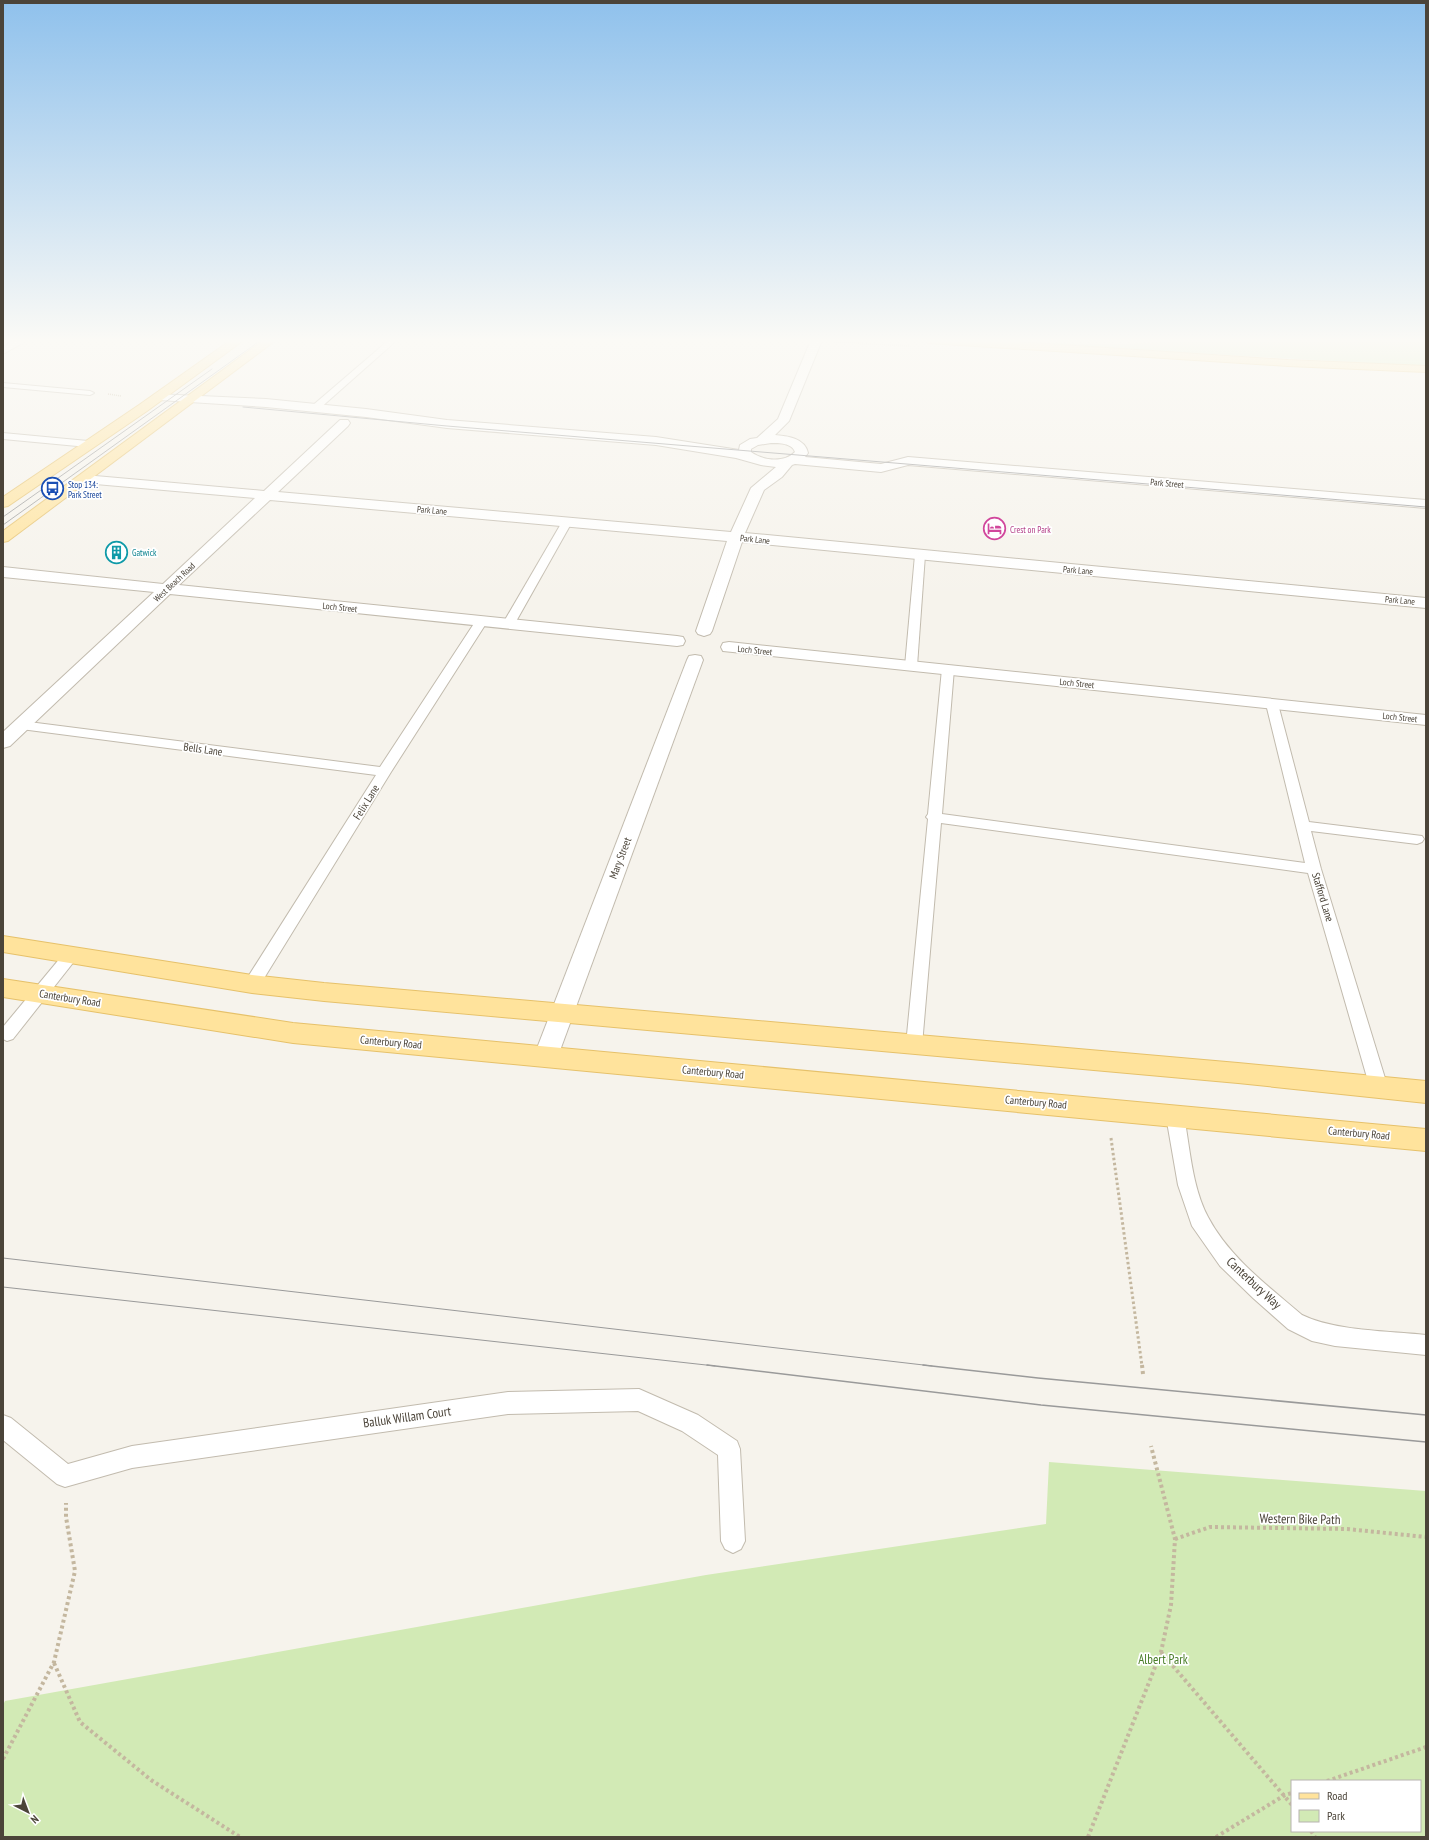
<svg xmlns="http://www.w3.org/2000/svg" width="1429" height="1840" viewBox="0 0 1429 1840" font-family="'PT Sans Narrow',sans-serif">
<rect width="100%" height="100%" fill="#f6f3ec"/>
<g fill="#d2eab5" fill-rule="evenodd">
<path d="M1207 340H1426V366L1045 345V343L1119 344Z"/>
<path d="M1049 1462 1426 1491V1837H3V1705L5 1701 706 1575 1046 1524ZM1292 1781H1420V1831H1292Z"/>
</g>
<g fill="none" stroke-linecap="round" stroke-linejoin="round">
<defs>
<g id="service">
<path d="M389 340H397L318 410H312V406Z"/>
<path d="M3 383 90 391 94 393 90 395 3 387Z"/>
<path d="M3 433 88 441 92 444 88 447 3 439Z"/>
<path d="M567 519 572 522 514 625 508 628 504 627 502 625 562 522Z"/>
<path d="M920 552 925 555 917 666 911 669 905 666 915 555Z"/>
<path d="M481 619 487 622 391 772 258 988 252 990 246 988 244 984 246 980 376 775 21 729 17 728 15 725 17 722 21 721 380 767 475 622Z"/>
<path d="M948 666 954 669 942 814 1305 863 1266 704 1268 701H1276L1278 704 1309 822 1422 836 1424 839 1422 842 1417 844 1311 831 1321 869 1388 1088 1385 1093 1379 1095 1373 1093 1370 1088 1308 873 941 823 922 1045 920 1050 914 1052 908 1050 906 1045 928 819 926 817 928 814 942 669Z"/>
<path d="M71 949 76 951 79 955 76 959 13 1039 7 1041 3 1039V1027L66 951Z"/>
<path d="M1175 1109 1181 1111 1184 1116C1190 1148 1192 1187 1208 1217 1229 1257 1268 1286 1302 1315 1334 1331 1390 1331 1426 1335V1355L1335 1346 1312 1341 1288 1329 1253 1298 1220 1266 1192 1226 1178 1185 1166 1116 1169 1111Z"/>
<path d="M639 1389 698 1415 737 1441 740 1449 745 1541 741 1549 733 1553 725 1549 721 1541 718 1455 682 1431 638 1411 508 1414 132 1468 65 1487 57 1484 3 1440V1415L11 1418 68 1464 132 1446 508 1392Z"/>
</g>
<g id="minor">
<path d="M14 340H28L3 354V347Z"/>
<path d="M811 340H822L789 421 775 435C787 436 805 438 808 453L805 457 881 464 908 457 1426 500V508L908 465 881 472 795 464 792 465 782 477 764 490 745 533 1426 598V608L742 542 712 631 710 634 704 636 698 634 696 631 727 541 270 500 179 585 677 636 683 637 685 641 683 645 677 646 170 594 10 746 3 748V732L154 592 3 577V567L163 584 255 498 84 483 79 482 77 479 79 476 84 475 264 491 340 420H348L350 423 348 426 278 492 731 532 751 488 776 467 761 465 736 458 656 445 447 428 366 417 266 407 159 400 153 396 155 394 266 399 366 409 447 420 656 437 739 450 740 445 750 439 757 438 778 419ZM771 443C779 443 792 443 795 452 784 463 764 461 751 452V449L758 445Z"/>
<path d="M729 642 1426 715V725L723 651 721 647 723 643Z"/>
<path d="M695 655 701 656 703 660 558 1056 555 1063 546 1066 537 1063 534 1056 687 660 689 656Z"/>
</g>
<g id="primary">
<path d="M231 340H244L147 411 8 506 3 507V497L139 405Z"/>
<path d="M264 340H276L8 541 3 542V531Z"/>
<path d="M923 340H985L1288 360 1426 366V372L1288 366 928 343Z"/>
<path d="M3 936 252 975 324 983 1238 1063 1426 1081V1103L1238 1083 324 1001 252 993 3 952Z"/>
<path d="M3 979 293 1023 1426 1129V1151L293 1043 3 997Z"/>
</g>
</defs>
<use href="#service" stroke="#c2bbae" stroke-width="2"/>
<use href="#minor" stroke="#c2bbae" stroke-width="2"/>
<use href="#primary" stroke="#e6c16a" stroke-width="2"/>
<g stroke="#c4b79f" stroke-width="1.5" stroke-dasharray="1 1" stroke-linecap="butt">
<path d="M836 342 909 346"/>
<path d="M108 394 121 396"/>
</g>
<path stroke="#c4b79f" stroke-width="3" stroke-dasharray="2.5 2.5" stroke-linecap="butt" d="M1111 1138 1142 1366"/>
<g stroke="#c4b79f" stroke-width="4" stroke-dasharray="3 3" stroke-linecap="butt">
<path d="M1142 1365 1143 1374"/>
<path d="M1175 1539 1210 1527 1347 1529 1426 1537"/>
<path d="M1161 1652 1292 1805"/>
<path d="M54 1663 80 1722 151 1780 240 1837"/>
<path d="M3 1759 54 1662 75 1571 66 1517V1503"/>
<path d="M1327 1781 1426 1747"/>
<path d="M1311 1831 1315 1837"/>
<path d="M1088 1837 1161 1652 1171 1605 1175 1539 1151 1446"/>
<path d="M1216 1837 1285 1795 1292 1793"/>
</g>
<use href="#service" fill="#fff" fill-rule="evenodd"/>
<use href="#minor" fill="#fff" fill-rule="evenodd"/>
<use href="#primary" fill="#ffe39c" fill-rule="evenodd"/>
<g stroke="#9a9a9a" stroke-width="1">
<path d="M243 407 447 426 1426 507"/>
<path d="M3 517 212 369"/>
<path d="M3 525 261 340"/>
<path d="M3 1258 932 1366"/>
<path d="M3 1287 715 1366"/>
</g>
<g stroke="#9a9a9a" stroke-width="1.5">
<path d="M707 1365 1041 1405 1426 1442"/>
<path d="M923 1365 1038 1378 1426 1415"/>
</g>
</g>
<linearGradient id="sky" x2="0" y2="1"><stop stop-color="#8fc1ec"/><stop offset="0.57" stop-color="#fbfaf6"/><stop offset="1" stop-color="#fbfaf6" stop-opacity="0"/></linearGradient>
<rect width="1429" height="598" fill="url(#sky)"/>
<defs>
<symbol id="bus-ring" viewBox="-11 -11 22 22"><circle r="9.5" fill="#fff" stroke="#1a4fb4" stroke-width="1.5"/><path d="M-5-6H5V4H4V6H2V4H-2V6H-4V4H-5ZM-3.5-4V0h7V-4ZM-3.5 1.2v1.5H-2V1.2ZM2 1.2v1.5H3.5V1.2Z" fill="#1a4fb4"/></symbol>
<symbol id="hotel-ring" viewBox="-11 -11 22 22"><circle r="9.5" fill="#fff" stroke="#d1479c" stroke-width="1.5"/><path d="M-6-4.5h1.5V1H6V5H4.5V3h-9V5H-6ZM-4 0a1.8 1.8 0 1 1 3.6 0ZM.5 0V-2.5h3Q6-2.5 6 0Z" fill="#d1479c"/></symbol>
<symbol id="building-ring" viewBox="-11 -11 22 22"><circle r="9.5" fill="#fff" stroke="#0f9aa8" stroke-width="1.5"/><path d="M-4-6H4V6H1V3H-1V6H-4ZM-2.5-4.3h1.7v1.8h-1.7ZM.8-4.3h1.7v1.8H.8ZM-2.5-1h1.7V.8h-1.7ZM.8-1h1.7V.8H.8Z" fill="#0f9aa8"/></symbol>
</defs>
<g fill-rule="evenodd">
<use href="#bus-ring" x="40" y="476" width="25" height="25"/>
<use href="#hotel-ring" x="982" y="516" width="25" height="25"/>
<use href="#building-ring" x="104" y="540" width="25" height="25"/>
</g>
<g text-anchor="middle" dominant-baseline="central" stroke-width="3.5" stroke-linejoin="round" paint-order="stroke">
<g font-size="9" fill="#4b4439" stroke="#fff">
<text transform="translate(1167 483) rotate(5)">Park Street</text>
<text transform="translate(432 510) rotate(5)">Park Lane</text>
<text transform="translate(755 539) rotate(6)">Park Lane</text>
<text transform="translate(1078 570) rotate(5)">Park Lane</text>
<text transform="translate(174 582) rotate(-43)">West Beach Road</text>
<text transform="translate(1400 600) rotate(5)">Park Lane</text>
<text transform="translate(340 607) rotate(6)">Loch Street</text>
<text transform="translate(755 650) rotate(6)">Loch Street</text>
<text transform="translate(1077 683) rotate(6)">Loch Street</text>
<text transform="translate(1400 717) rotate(6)">Loch Street</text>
</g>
<g font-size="9" fill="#164399" stroke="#fff" text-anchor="start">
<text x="68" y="484">Stop 134:<tspan x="68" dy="10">Park Street</tspan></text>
</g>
<g font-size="9" fill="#b23c85" stroke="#fff" text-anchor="start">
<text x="1010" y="529">Crest on Park</text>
</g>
<g font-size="9" fill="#0d838f" stroke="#fff" text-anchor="start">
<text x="132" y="552">Gatwick</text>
</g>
<g font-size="11" fill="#4b4439" stroke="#fff">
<text transform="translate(203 749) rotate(8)">Bells Lane</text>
<text transform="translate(366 802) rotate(-58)">Felix Lane</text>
<text transform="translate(620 858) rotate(-69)">Mary Street</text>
<text transform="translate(1323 897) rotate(73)">Stafford Lane</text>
<text transform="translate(70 998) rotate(9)">Canterbury Road</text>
<text transform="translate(391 1042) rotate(5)">Canterbury Road</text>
<text transform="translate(713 1072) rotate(5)">Canterbury Road</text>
<text transform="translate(1036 1102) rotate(5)">Canterbury Road</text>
<text transform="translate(1359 1133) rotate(5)">Canterbury Road</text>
</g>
<g font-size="13" fill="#4b4439" stroke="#fff">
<text transform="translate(1254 1283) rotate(43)">Canterbury Way</text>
<text transform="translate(407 1417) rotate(-8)">Balluk Willam Court</text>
<text transform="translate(1300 1519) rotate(1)">Western Bike Path</text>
</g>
<g font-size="13" fill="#4a7f2a" stroke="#fff">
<text x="1163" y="1659">Albert Park</text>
</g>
</g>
<rect width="1429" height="1840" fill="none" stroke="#4b4439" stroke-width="8"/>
<rect x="1291" y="1780" width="130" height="52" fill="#ffffff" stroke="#b7b4b0"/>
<rect x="1299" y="1793" width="20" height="6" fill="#ffe39c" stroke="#b7b4b0"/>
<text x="1327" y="1800" font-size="12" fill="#4b4439">Road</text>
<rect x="1299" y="1810" width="20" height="12" fill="#d2eab5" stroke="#b7b4b0"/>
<text x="1327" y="1820" font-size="12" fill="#4b4439">Park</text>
<g transform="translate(28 1812) rotate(138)" stroke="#ffffff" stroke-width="3" paint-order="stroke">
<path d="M0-3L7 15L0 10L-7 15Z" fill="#4b4439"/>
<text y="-6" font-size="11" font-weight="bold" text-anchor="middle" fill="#4b4439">N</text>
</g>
</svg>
